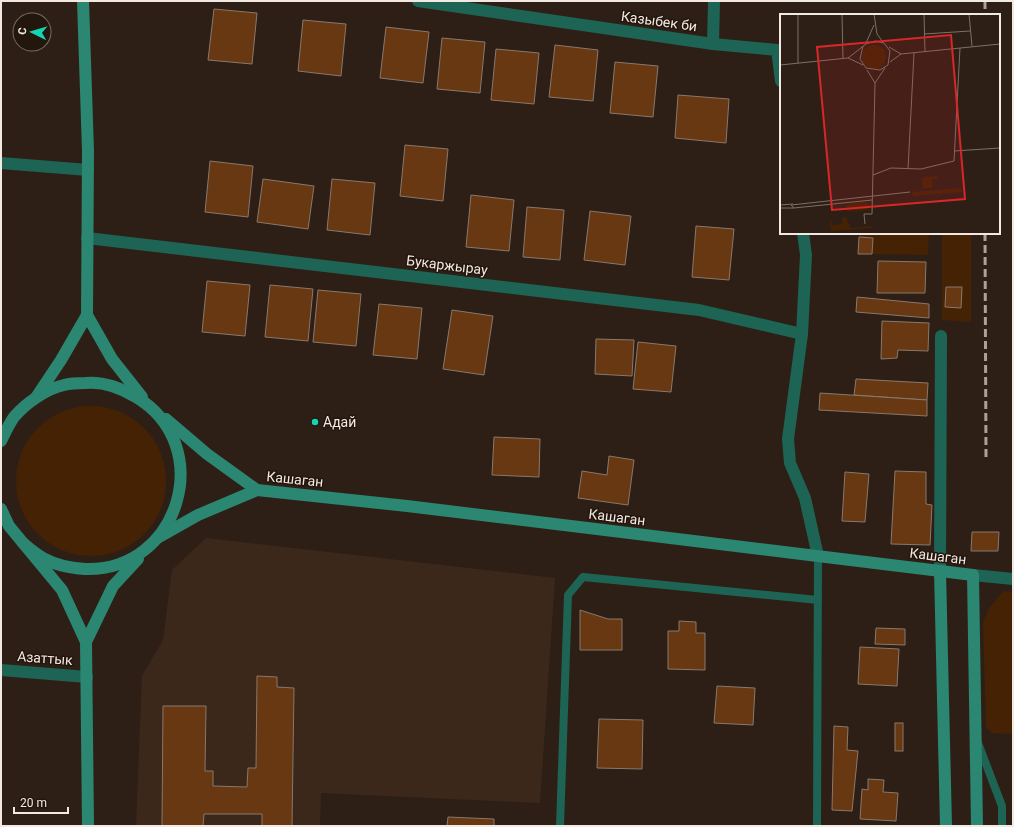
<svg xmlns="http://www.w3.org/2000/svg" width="1014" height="827" viewBox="0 0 1014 827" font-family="Roboto,sans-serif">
<rect width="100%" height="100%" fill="#2d1f16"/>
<path fill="#3b281b" d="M206 538 555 578 540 803 321 793 320 826H136L142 676 163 640 172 570Z"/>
<g fill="#462205">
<path d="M859 233H929L928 255 872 254 873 238 859 237Z"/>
<path d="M942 233H971V322L942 320Z"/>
<circle cx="91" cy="481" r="75"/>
<path d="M1004 591 1013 592V734L992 733 986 727 983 623 989 608Z"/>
</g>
<g fill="#673811" stroke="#89786d">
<path d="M214 9 257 13 252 64 208 60Z"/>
<path d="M303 20 346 24 341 76 298 71Z"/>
<path d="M386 27 429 32 423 83 380 78Z"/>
<path d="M442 38 485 42 480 93 437 89Z"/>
<path d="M555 45 598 50 593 101 549 97Z"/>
<path d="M496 49 539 53 534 104 491 100Z"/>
<path d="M615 62 658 66 653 117 610 113Z"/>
<path d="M678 95 729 99 726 143 675 138Z"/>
<path d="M405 145 448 149 443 201 400 196Z"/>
<path d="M210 161 253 166 248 217 205 212Z"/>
<path d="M263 179 314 186 308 229 257 222Z"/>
<path d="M332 179 375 183 370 235 327 230Z"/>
<path d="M471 195 514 200 509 251 466 247Z"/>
<path d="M527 207 564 210 560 260 523 257Z"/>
<path d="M590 211 631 216 625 265 584 260Z"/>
<path d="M696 226 734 229 729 280 692 277Z"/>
<path d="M859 237 873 238 872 254H858Z"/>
<path d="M878 261 926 262 925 293H877Z"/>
<path d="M207 281 250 285 245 336 202 332Z"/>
<path d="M270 285 313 289 308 341 265 337Z"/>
<path d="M946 287H962L961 308 945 307Z"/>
<path d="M318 290 361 294 356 346 313 342Z"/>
<path d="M857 297 929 304V318L856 312Z"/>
<path d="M379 304 422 308 417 359 373 355Z"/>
<path d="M452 310 493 316 484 375 443 369Z"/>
<path d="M882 321 929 323 928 351 898 350 897 358 881 359Z"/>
<path d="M596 339 634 340 632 376 595 374Z"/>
<path d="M638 342 676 346 671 392 633 389Z"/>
<path d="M856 379 928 383 927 400 854 395Z"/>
<path d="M820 393 927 400V416L819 410Z"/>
<path d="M494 437 540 439 539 477 492 475Z"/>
<path d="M609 456 634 460 628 505 578 498 582 471 607 475Z"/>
<path d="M895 471 926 472V504L932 505 930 545 891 544Z"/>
<path d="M845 472 869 474 865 522 842 521Z"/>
<path d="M972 532H999L998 551H971Z"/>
<path d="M580 610 608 619H622V650H580Z"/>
<path d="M679 621 696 622V633H705V670L668 669V631H679Z"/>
<path d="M876 628 905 629V645L875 644Z"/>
<path d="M860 647 899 649 897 686 858 684Z"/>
<path d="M257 676 277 677V687L294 688 292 826H262V814H204L203 826H162L163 706H206L205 771H213V786L247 787 248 768H256Z"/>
<path d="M717 686 755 688 753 725 714 723Z"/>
<path d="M599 719 643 720 642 769 597 768Z"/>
<rect x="895" y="723" width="8" height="28"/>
<path d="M834 726 848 727 847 750 858 751 852 811 832 810Z"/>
<path d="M868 779 884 780 883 792 898 793 896 821 860 819 862 789 868 790Z"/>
<path d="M448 817 494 819V826H447Z"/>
</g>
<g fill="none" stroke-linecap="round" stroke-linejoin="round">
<g stroke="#1d6455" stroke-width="8">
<path d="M978 743 1002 806V826"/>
<path d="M560 826 568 595 583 577 818 600"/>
<path d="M817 826 818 556"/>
</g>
<g stroke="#1d6455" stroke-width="12">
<path d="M418 1 713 44 777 50 781 81"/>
<path d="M713 44 714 1"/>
<path d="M1 163 88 170"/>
<path d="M803 233 806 255 802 334 788 439 790 463 805 498 818 556"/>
<path d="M87 238 699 310 802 334"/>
<path d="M940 571 941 336"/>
<path d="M973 575 1013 579"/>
<path d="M1 670 87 677"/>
</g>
<g stroke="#2b8672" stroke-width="12">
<path d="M87 315 112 359 142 397"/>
<path d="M37 396 61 360 87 315 88 151 83 1"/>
<path d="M166 419 207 454 257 490"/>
<path d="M1 441C5 433 9 424 14 417 26 403 46 389 64 385 71 383 78 383 85 383 103 381 121 388 136 397 217 445 180 572 85 569 72 568 57 566 45 559 37 555 30 549 23 543"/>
<path d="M1 509 9 526 62 590 86 642 88 826"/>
<path d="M159 537 198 515 257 490 407 506 973 575 977 826"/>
<path d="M940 571 946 826"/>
<path d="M86 642 113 586 138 559"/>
</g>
<g stroke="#aca099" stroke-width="3" stroke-dasharray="8 4" stroke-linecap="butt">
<path d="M985 1V15"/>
<path d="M985 233 986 459"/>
</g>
</g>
<circle fill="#14d5b3" stroke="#23160d" stroke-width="1.5" cx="315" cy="422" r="4"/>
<g text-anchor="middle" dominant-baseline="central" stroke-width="3" stroke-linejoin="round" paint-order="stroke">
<g font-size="14" fill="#f3e9e3" stroke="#23160d">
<text transform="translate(659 21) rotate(8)">Казыбек би</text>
<text transform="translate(447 265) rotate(7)">Букаржырау</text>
<text transform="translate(295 479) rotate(6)">Кашаган</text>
<text transform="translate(617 517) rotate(7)">Кашаган</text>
<text transform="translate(938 556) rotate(7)">Кашаган</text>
<text transform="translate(45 658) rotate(4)">Азаттык</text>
</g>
<g font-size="14" fill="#f3e9e3" stroke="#23160d" text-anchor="start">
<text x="323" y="422">Адай</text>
</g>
</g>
<g transform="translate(780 14)">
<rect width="220" height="220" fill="#2d1f16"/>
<path d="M82 43a12 12 0 1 1 24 0a12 12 0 1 1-24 0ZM157 162V165H152V174H143L142 165 145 163ZM181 174V178L133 182 132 178ZM84 188 90 191 88 196 67 197V190ZM62 203H66L71 214 92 212V214L51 217 50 204 53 211 62 210Z" fill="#462205"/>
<path fill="none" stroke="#7c7068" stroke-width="1" d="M18 0V49M62 0 63 45M94 0 97 20 103 28M144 0 145 38M189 0 192 32M144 20 190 17M86 29 94 11M109 33 121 40 220 30M68 44 83 51M110 48 121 40M0 51 68 44 86 30 95 27 104 29 110 37 108 51 100 56 86 54 80 45 83 32M95 69 105 54M174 137 220 134M128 155 134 39M93 161 111 154 141 155 174 147 180 34M92 186 14 194 11 191 130 178M0 191 13 190M0 194H14M85 210 84 200H92L95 69 87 56"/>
<path fill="#d62828" fill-opacity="0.15" stroke="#d62828" stroke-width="2" d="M171 21 185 185 52 196 37 33Z"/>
<rect width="220" height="220" fill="none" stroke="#f3e9e3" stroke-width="2"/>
</g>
<rect width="1014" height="827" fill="none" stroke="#f3e9e3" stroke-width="4"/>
<g transform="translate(32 32) rotate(275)"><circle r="19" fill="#23160d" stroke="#766a63"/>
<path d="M0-3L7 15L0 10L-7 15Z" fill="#14d5b3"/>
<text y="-6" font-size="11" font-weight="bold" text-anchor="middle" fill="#f3e9e3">С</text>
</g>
<path d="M14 807v6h54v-6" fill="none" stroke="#f3e9e3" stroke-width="2"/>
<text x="20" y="807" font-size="12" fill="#f3e9e3" stroke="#23160d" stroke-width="3" paint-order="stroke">20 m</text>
</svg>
